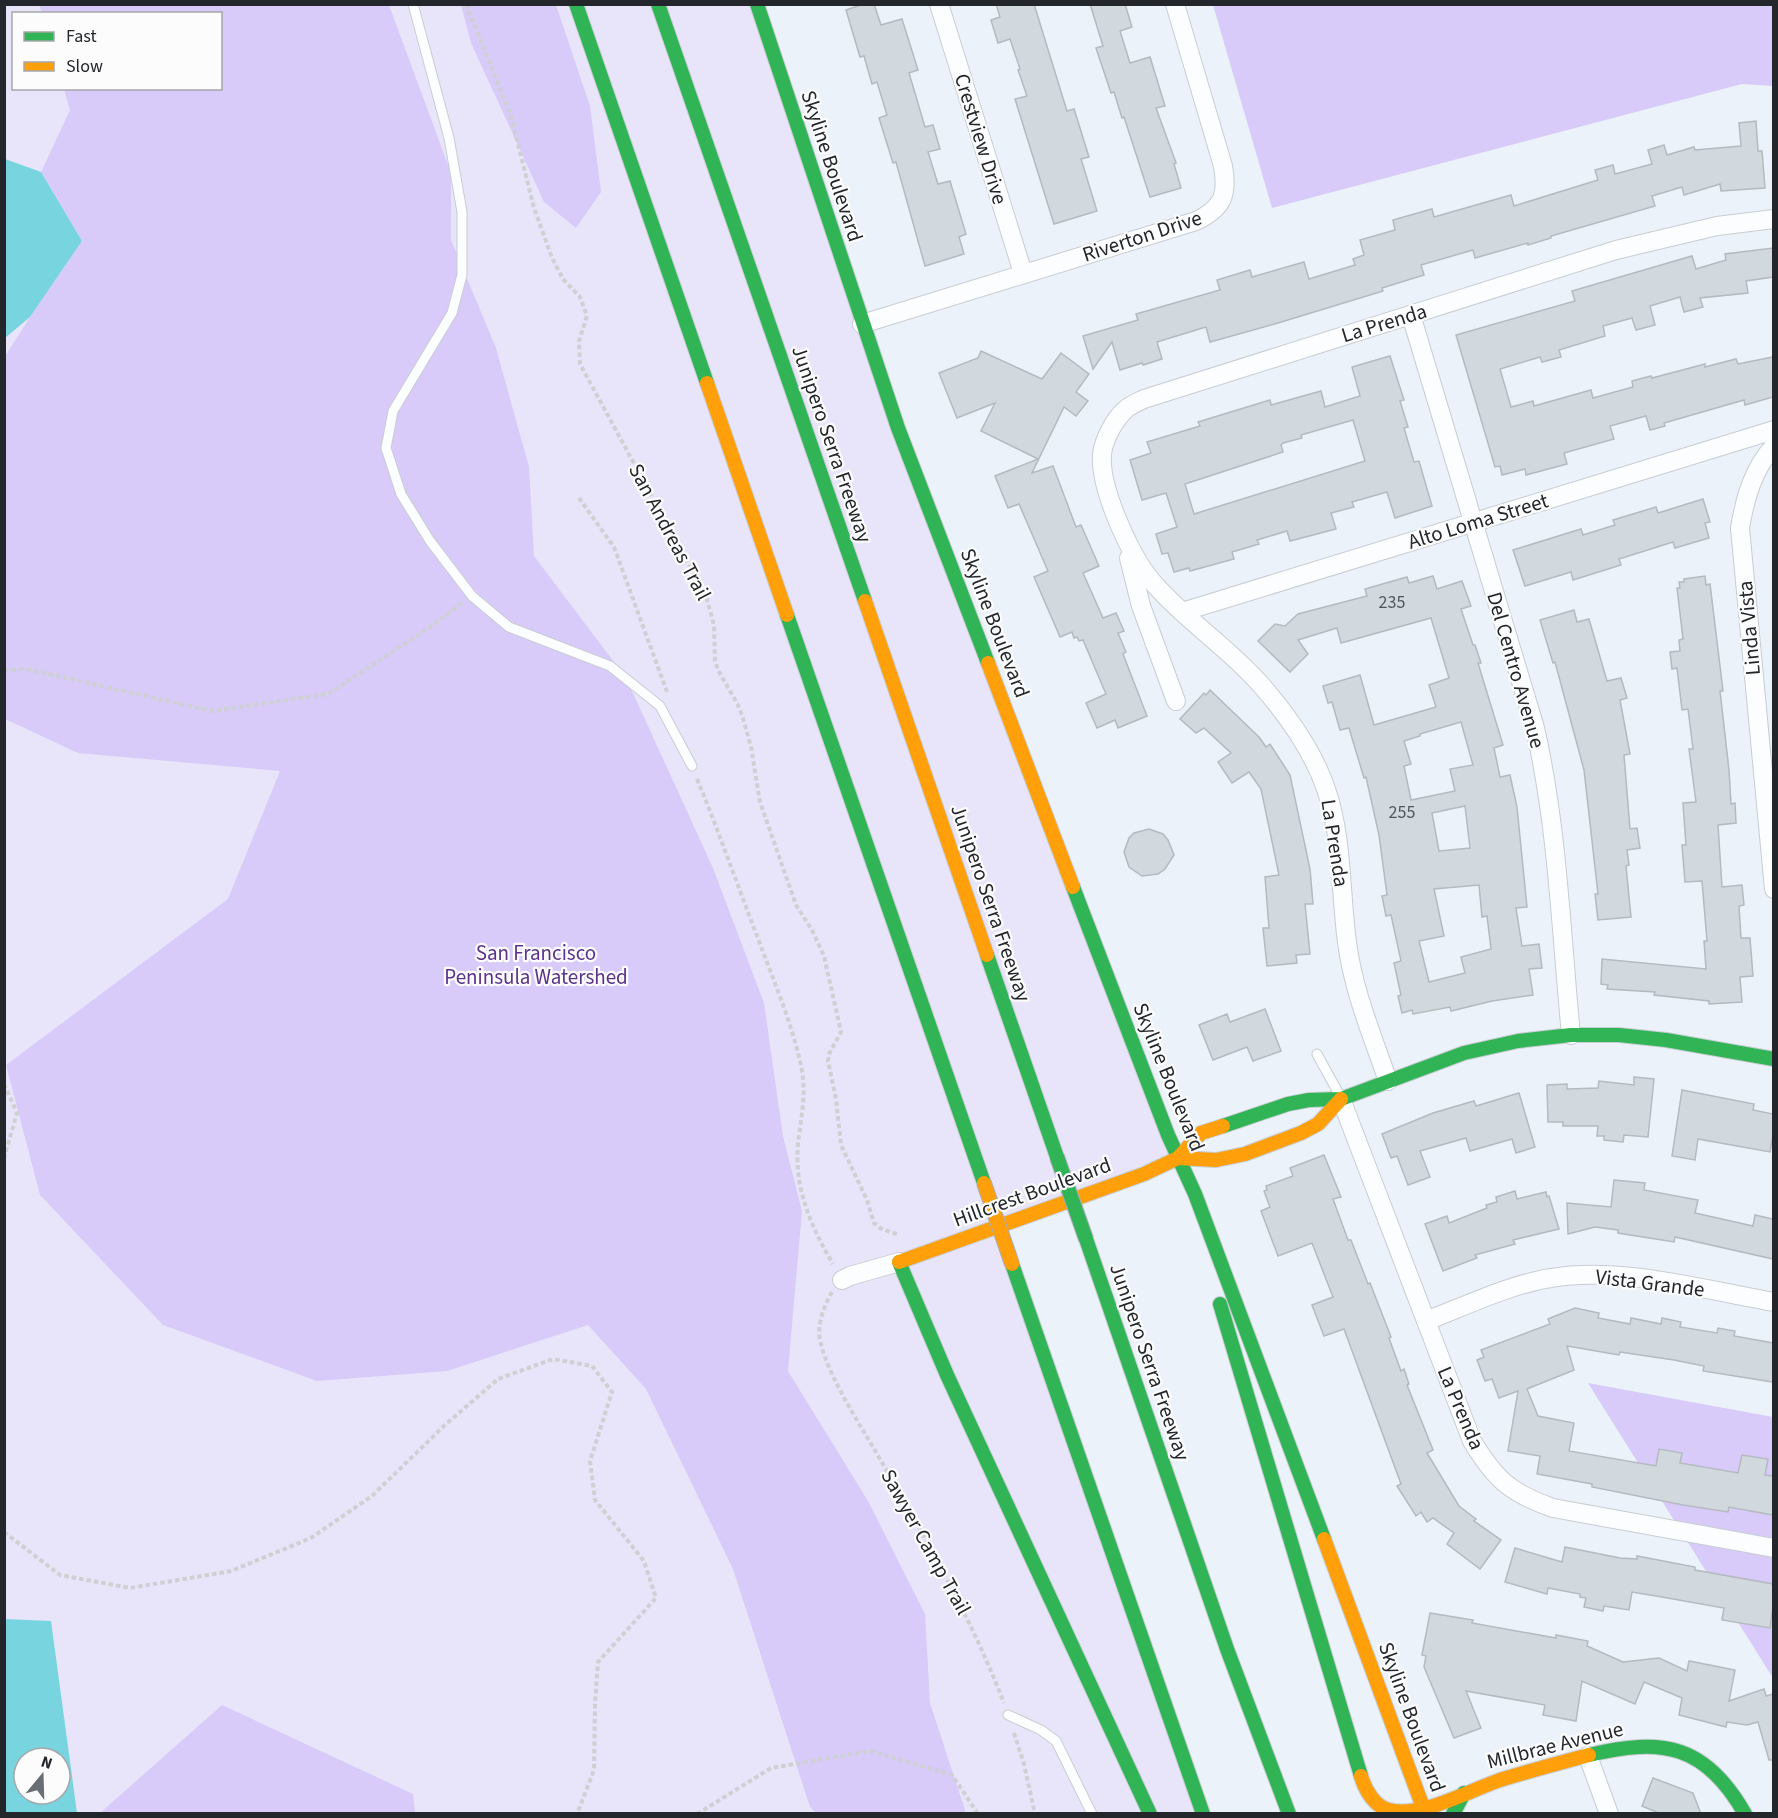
<svg xmlns="http://www.w3.org/2000/svg" width="1778" height="1818" viewBox="0 0 1778 1818" font-family="'Source Sans 3',sans-serif">
<rect width="100%" height="100%" fill="#ebf2f9"/>
<path fill="#e8e5fa" fill-rule="evenodd" d="M5 5H757L862 324 1183 1162 999 1226 1203 1813 5 1814ZM14 14H220V88H14ZM24 1758H60V1794H24Z"/>
<g fill="#d8cbf9">
<path d="M39 5H389L451 173V240L496 348 529 467 534 556 626 678 713 868 764 1003 783 1136 802 1211 788 1371 868 1501 925 1614 930 1703 966 1813 817 1814 810 1807 733 1569 646 1389 588 1325 447 1371 317 1381 163 1325 40 1195 6 1065 228 899 280 771 78 753 5 719 4 358 30 317 82 241 41 172 70 110 64 89 220 88V14L42 13Z"/>
<path d="M461 5H556L590 106 601 192 576 228 544 202 471 43Z"/>
<path d="M1213 5H1773V86L1742 84 1272 208Z"/>
<path d="M1588 1383 1773 1417V1678Z"/>
<path d="M222 1705 413 1794 415 1813H100Z"/>
</g>
<g fill="#78d5e0" fill-rule="evenodd">
<path d="M5 159 41 172 82 241 30 317 5 338Z"/>
<path d="M5 1619 51 1621 77 1813H5ZM24 1758H60V1794H24Z"/>
</g>
<g fill="#d2d9de" stroke="#b4babf" stroke-width="1.5" fill-rule="evenodd">
<path d="M864 4H874L881 25 902 19 918 70 909 73 925 127 933 125 940 149 928 152 938 184 950 181 966 234 959 237 964 254 925 266 896 162 893 163 879 118 887 115 877 82 872 84 864 56 860 57 846 10Z"/>
<path d="M996 4H1034L1067 111 1074 109 1089 157 1081 159 1097 211 1054 224 1015 99 1027 96 1018 70 1020 69 1010 39 998 43 991 20 1000 17Z"/>
<path d="M1090 4H1125L1132 27 1120 31 1130 63 1150 57 1165 106 1156 108 1176 163 1174 164 1181 188 1150 197 1124 117 1122 118 1114 92 1111 93 1096 48 1103 46Z"/>
<path d="M1756 121 1758 151H1762L1765 188 1721 191 1720 184 1684 195 1682 187 1652 196 1655 206 1551 236V238L1528 245V243L1475 258 1473 250 1421 265 1424 275 1382 288 1383 291 1278 323 1210 342 1206 327 1157 342 1162 359 1143 365 1142 363 1120 370 1112 342 1093 369 1083 336 1138 320 1136 314 1220 290 1217 280 1250 270 1252 277 1304 262 1309 279 1355 265 1353 259 1364 255 1360 240 1395 230 1393 220 1432 209 1434 217 1511 195 1514 206 1598 180 1595 170 1613 165 1615 174 1652 164 1648 150 1664 145 1667 155 1694 147 1695 150 1741 146 1739 123Z"/>
<path d="M1773 248V277L1746 281 1748 293 1700 298 1703 307 1684 312 1680 297 1650 306 1655 325 1636 330 1632 318 1603 326 1605 336 1559 350 1561 357 1542 362 1540 357 1500 369 1511 407 1533 401 1534 406 1591 390 1593 398 1633 387 1632 381 1651 376 1652 378 1705 364V367L1736 359 1738 364 1773 357V397L1745 405 1744 400 1664 423 1665 426 1650 430 1646 416 1610 426 1614 439 1564 453 1567 464 1526 475 1525 469 1502 475 1500 466 1495 467 1456 335 1575 301 1572 291 1692 256 1696 269 1726 260 1725 254Z"/>
<path d="M981 351 1042 379 1061 353 1089 374 1076 392 1088 401 1076 416 1064 407 1032 473 1053 466 1076 527 1081 525 1099 566 1083 573 1103 618 1116 613 1124 631 1118 633 1126 652 1123 654 1147 716 1118 728 1115 720 1097 728 1086 703 1106 694 1083 640 1079 641 1077 637 1074 638 1072 632 1060 637 1034 577 1048 571 1019 504 1008 508 995 476 1038 459 981 431 995 403 957 418 939 373 978 358Z"/>
<path d="M1390 356 1404 400 1400 401 1408 427 1404 428 1414 462 1419 461 1432 506 1395 518 1387 492 1352 502 1354 507 1331 513 1336 529 1290 541 1287 531 1257 540 1259 544 1232 552 1234 559 1190 571 1189 568 1174 572 1168 553 1162 554 1156 534 1177 527 1166 493 1142 500 1130 460 1151 453 1147 442 1200 426 1198 422 1270 400 1271 405 1321 391 1325 407 1360 396 1352 367ZM1353 420 1365 461 1194 514 1185 484 1283 452 1281 445 1283 443 1302 438 1301 435Z"/>
<path d="M1703 499 1710 522 1705 523 1709 538 1675 548 1673 542 1619 559 1621 565 1573 580 1571 572 1525 586 1513 550 1581 529 1583 535 1615 525 1613 520 1656 507 1658 513Z"/>
<path d="M1433 576 1437 589 1462 581 1471 606 1461 609 1473 645H1475L1481 663H1478L1503 745 1494 748 1500 777 1510 775 1517 807 1527 907 1516 908 1522 946 1539 944 1542 968 1529 969 1533 995 1492 1001 1451 1011 1450 1007 1413 1014 1412 1010 1402 1013 1398 996 1401 995 1394 963 1401 961 1391 915 1386 916 1382 896 1387 895 1379 835 1366 777 1364 778 1349 728 1340 730 1332 702 1328 703 1323 686 1360 675 1374 725 1436 707 1429 685 1449 678 1431 618 1341 643 1337 628 1298 640 1308 654 1290 672 1258 641 1275 624 1285 626 1298 614 1367 596 1365 589 1407 577 1409 583ZM1461 722 1473 765 1450 769 1455 791 1411 800 1404 766 1411 764 1404 741 1420 736V734ZM1465 806 1470 848 1439 851 1432 813ZM1479 885 1482 917 1487 916 1491 949 1461 957 1465 973 1429 982 1419 941 1444 936 1434 889Z"/>
<path d="M1705 576 1706 585 1710 584 1715 625 1723 691H1720L1729 770 1731 804 1735 803 1736 823 1718 825 1722 887 1742 885 1744 905 1739 906 1741 938H1750L1753 976 1740 977 1742 1002 1709 1004V1001L1654 995 1655 992 1607 989 1608 985 1601 984 1602 959 1706 969 1704 941H1707L1702 881 1685 882 1682 845H1686L1683 803 1696 802 1689 749H1693L1688 709 1682 710 1677 668 1672 669 1670 652 1680 651 1679 640 1683 639 1677 588H1680L1679 582H1684V579Z"/>
<path d="M1574 610 1577 622 1589 619 1607 681 1621 678 1627 698 1620 700 1630 754 1624 755 1630 829 1637 828 1640 848 1627 850 1629 865 1626 866 1631 917 1598 920 1595 894H1598L1584 770 1555 662 1553 663 1540 620Z"/>
<path d="M1210 690 1259 737 1266 747 1270 744 1290 775 1310 869 1313 904H1305L1310 954 1296 955 1297 963 1267 966 1263 928H1269L1265 877 1279 875 1261 789 1249 772 1232 783 1218 762 1231 753 1204 728 1196 733 1180 719 1204 693 1206 695Z"/>
<path d="M1149 829 1163 834 1168 840 1174 855 1165 869 1158 874 1142 876 1129 867 1124 852 1129 838 1134 833Z"/>
<path d="M1265 1009 1281 1051 1253 1061 1247 1047 1213 1060 1199 1025 1227 1014 1230 1022Z"/>
<path d="M1634 1077 1654 1079 1648 1137 1624 1135 1623 1142 1604 1140V1136H1597L1598 1126H1563V1122H1548L1547 1085 1567 1084V1089L1598 1088 1599 1081 1634 1085Z"/>
<path d="M1682 1090 1754 1104 1753 1110 1773 1114V1135L1770 1152 1698 1139 1695 1160 1672 1156Z"/>
<path d="M1519 1093 1535 1147 1516 1153 1512 1139 1470 1151 1466 1138 1420 1151 1430 1177 1408 1185 1397 1156 1391 1158 1382 1134 1433 1113 1474 1101 1476 1106Z"/>
<path d="M1324 1155 1341 1197 1333 1199 1348 1240H1351L1368 1284 1370 1283 1391 1337 1389 1338 1401 1371 1404 1369 1409 1384 1407 1385 1433 1450 1427 1453 1459 1506 1476 1519 1474 1521 1501 1540 1480 1569 1447 1544 1454 1533 1433 1518 1427 1522 1421 1512 1416 1516 1397 1486 1401 1484 1344 1329 1324 1336 1312 1305 1333 1297 1312 1243 1278 1256 1261 1211 1270 1207 1264 1191 1267 1190 1266 1186 1293 1176 1290 1168Z"/>
<path d="M1614 1180 1645 1183 1644 1190 1698 1200 1695 1213 1753 1226 1755 1215 1773 1219V1259L1675 1237 1674 1242 1618 1233V1230L1595 1227 1568 1234 1567 1203 1611 1207Z"/>
<path d="M1515 1191 1517 1199 1546 1192 1547 1197 1549 1196 1559 1229 1513 1240 1515 1244 1475 1255 1477 1258 1443 1271 1425 1224 1447 1216 1449 1223 1487 1208 1486 1205 1497 1202 1496 1197Z"/>
<path d="M1575 1308 1599 1313 1598 1318 1630 1324 1631 1318 1661 1324 1662 1318 1681 1322 1680 1327 1717 1333 1718 1328 1735 1331 1734 1336 1773 1343V1382L1703 1371 1704 1366 1674 1360 1620 1352 1619 1355 1567 1346 1574 1370 1527 1389 1538 1416 1574 1423 1569 1451 1656 1466 1659 1449 1682 1453 1680 1463 1738 1473 1742 1455 1768 1459 1765 1475 1773 1476V1515L1729 1507 1728 1512 1683 1505 1592 1487V1484L1537 1474 1540 1456 1508 1451 1518 1391 1499 1398 1492 1379 1485 1381 1477 1360 1484 1357 1481 1350 1550 1324 1548 1319Z"/>
<path d="M1565 1547 1620 1558 1637 1559V1556L1695 1567V1570L1773 1584V1605L1770 1628 1722 1620 1724 1608 1662 1597 1632 1592 1629 1610 1604 1606 1603 1611 1584 1607 1586 1598 1580 1597V1594L1548 1588 1547 1594 1505 1582 1515 1548 1562 1562Z"/>
<path d="M1430 1613 1473 1620 1472 1623 1556 1638V1635L1588 1641 1587 1646 1623 1662 1659 1658 1687 1671 1689 1661 1735 1670 1729 1701 1764 1689 1766 1696 1773 1694V1760H1769L1758 1722 1747 1725 1727 1722 1726 1727 1679 1715 1682 1698 1644 1682 1635 1704 1582 1681 1576 1721 1543 1715 1545 1705 1466 1691 1481 1728 1454 1738 1424 1667 1426 1656 1422 1655Z"/>
<path d="M1653 1778 1693 1793 1701 1814H1661L1642 1806Z"/>
</g>
<g fill="none" stroke-linecap="round" stroke-linejoin="round">
<defs>
<g id="lane">
<path d="M413 4 449 138 462 212V275L452 313 393 411 386 448 401 494 430 541 472 596 509 627 610 666 660 706 692 766"/>
<path d="M1317 1054 1340 1096"/>
<path d="M1008 1715 1041 1730 1056 1741 1092 1814"/>
</g>
<g id="street">
<path d="M939 4 1023 273"/>
<path d="M1411 315 1535 728C1558 829 1561 933 1571 1035"/>
<path d="M862 324 1196 221C1223 208 1228 195 1223 166L1175 4"/>
<path d="M1774 446C1753 469 1745 498 1740 528L1774 889"/>
<path d="M1129 558 1141 606 1176 701"/>
<path d="M1182 612 1774 430"/>
<path d="M1388 1081C1372 1035 1353 990 1347 942 1340 890 1343 839 1326 789 1313 751 1288 716 1262 686 1230 649 1188 622 1156 586 1132 561 1099 488 1102 454 1104 439 1114 420 1125 410 1130 405 1138 402 1144 399L1616 250 1717 226 1774 219"/>
<path d="M1341 1099 1472 1441C1495 1479 1510 1493 1553 1508L1774 1548"/>
<path d="M842 1280 850 1276 899 1262"/>
<path d="M1426 1321C1465 1306 1511 1284 1551 1278 1619 1266 1706 1290 1774 1302"/>
<path d="M1588 1756 1609 1814"/>
</g>
<g id="fast">
<path d="M576 4 707 383"/>
<path d="M658 4 865 601"/>
<path d="M757 4 898 428 988 663"/>
<path d="M787 615 984 1183"/>
<path d="M1073 887 1168 1135 1195 1194 1324 1539"/>
<path d="M987 955 1057 1157"/>
<path d="M1223 1126 1288 1104 1309 1100 1341 1099 1464 1053 1518 1041 1571 1035H1619L1666 1040 1774 1059"/>
<path d="M1086 1239 1227 1649 1289 1814"/>
<path d="M899 1262 947 1375 1150 1814"/>
<path d="M1012 1264 1203 1814"/>
<path d="M1220 1304 1361 1776"/>
<path d="M1589 1755C1663 1737 1706 1745 1745 1814"/>
<path d="M1424 1810 1426 1814"/>
<path d="M1453 1814 1464 1793"/>
</g>
<g id="slow">
<path d="M707 383 787 615"/>
<path d="M865 601 987 955"/>
<path d="M988 663 1073 887"/>
<path d="M1178 1158 1216 1160 1245 1154 1301 1133 1318 1124 1341 1099"/>
<path d="M899 1262 1144 1174 1178 1158 1201 1133 1223 1126"/>
<path d="M1324 1539 1424 1810"/>
<path d="M1361 1776C1365 1790 1375 1807 1389 1810 1422 1818 1468 1791 1500 1780 1529 1771 1559 1763 1589 1755"/>
</g>
</defs>
<use href="#lane" stroke="#c8cdd3" stroke-width="11"/>
<use href="#street" stroke="#c8cdd3" stroke-width="20"/>
<use href="#fast" stroke="#c8cdd3" stroke-width="16"/>
<use href="#slow" stroke="#c8cdd3" stroke-width="16"/>
<g stroke="#ced0d3" stroke-width="4" stroke-dasharray="4.5 3" stroke-linecap="butt">
<path d="M466 4 511 116 534 208 552 258 563 279 580 297 587 316 579 341 580 364 706 596 714 625 715 661 718 670 738 705 743 718 751 747 760 802 796 905 812 930 824 956 841 1032 829 1054 828 1061 836 1099 841 1145 867 1200 874 1223 880 1228 899 1235"/>
<path d="M579 498 614 547 667 692"/>
<path d="M4 670 26 669 212 711 328 694 436 623 462 603"/>
<path d="M697 779C719 832 738 887 759 941 774 982 792 1023 801 1066 807 1092 801 1118 798 1144 794 1188 811 1227 833 1264"/>
<path d="M4 1084 17 1113 4 1158"/>
<path d="M832 1292C824 1306 817 1324 820 1340 828 1378 865 1432 884 1466 928 1543 972 1620 1004 1703"/>
<path d="M4 1532 60 1575 130 1588 231 1571 311 1538 372 1496 445 1425 498 1379 553 1359 592 1366 612 1392 590 1461 595 1500 644 1561 656 1598 598 1662 595 1704 594 1770 577 1814"/>
<path d="M1014 1733 1024 1764 1035 1814"/>
<path d="M697 1814 771 1768 870 1751 952 1775 978 1814"/>
</g>
<use href="#lane" stroke="#fcfdfe" stroke-width="9"/>
<use href="#street" stroke="#fcfdfe" stroke-width="18"/>
<use href="#fast" stroke="#30b455" stroke-width="14"/>
<use href="#slow" stroke="#ff9f0a" stroke-width="14"/>
<defs>
<path id="fast-bridge" d="M1057 1157 1086 1239"/>
<path id="slow-bridge" d="M984 1183 1012 1264"/>
</defs>
<use href="#fast-bridge" stroke="#a8adb8" stroke-width="16" stroke-linecap="butt"/>
<use href="#slow-bridge" stroke="#a8adb8" stroke-width="16" stroke-linecap="butt"/>
<use href="#fast-bridge" stroke="#30b455" stroke-width="14"/>
<use href="#slow-bridge" stroke="#ff9f0a" stroke-width="14"/>
</g>
<g text-anchor="middle" dominant-baseline="central" stroke-width="4.5" stroke-linejoin="round" paint-order="stroke">
<g font-size="18" fill="#50555a">
<text x="1392" y="602">235</text>
<text x="1402" y="812">255</text>
</g>
<g font-size="21" fill="#23272c" stroke="#fcfcfc">
<text transform="translate(981 139) rotate(73)">Crestview Drive</text>
<text transform="translate(832 166) rotate(72)">Skyline Boulevard</text>
<text transform="translate(1142 236) rotate(-18)">Riverton Drive</text>
<text transform="translate(1384 323) rotate(-17)">La Prenda</text>
<text transform="translate(832 444) rotate(71)">Junipero Serra Freeway</text>
<text transform="translate(1478 521) rotate(-17)">Alto Loma Street</text>
<text transform="translate(670 532) rotate(62)">San Andreas Trail</text>
<text transform="translate(995 623) rotate(69)">Skyline Boulevard</text>
<text transform="translate(1749 628) rotate(-95)">Linda Vista</text>
<text transform="translate(1516 670) rotate(74)">Del Centro Avenue</text>
<text transform="translate(1335 843) rotate(81)">La Prenda</text>
<text transform="translate(991 903) rotate(71)">Junipero Serra Freeway</text>
<text transform="translate(1169 1077) rotate(68)">Skyline Boulevard</text>
<text transform="translate(1032 1192) rotate(-20)">Hillcrest Boulevard</text>
<text transform="translate(1650 1283) rotate(7)">Vista Grande</text>
<text transform="translate(1150 1362) rotate(71)">Junipero Serra Freeway</text>
<text transform="translate(1461 1408) rotate(67)">La Prenda</text>
<text transform="translate(926 1542) rotate(61)">Sawyer Camp Trail</text>
<text transform="translate(1412 1717) rotate(70)">Skyline Boulevard</text>
<text transform="translate(1555 1745) rotate(-14)">Millbrae Avenue</text>
</g>
<g font-size="21" fill="#5b338b" stroke="#fcfcfc">
<text x="536" y="953">San Francisco<tspan x="536" dy="24">Peninsula Watershed</tspan></text>
</g>
</g>
<rect width="1778" height="1818" fill="none" stroke="#23272c" stroke-width="12"/>
<rect x="12" y="12" width="210" height="78" fill="#fcfcfc" stroke="#a5a7a9" stroke-width="1.5"/>
<rect x="24" y="32" width="30" height="9" fill="#30b455" stroke="#a5a7a9" stroke-width="1.5"/>
<text x="66" y="42" font-size="18" fill="#23272c">Fast</text>
<rect x="24" y="62" width="30" height="9" fill="#ff9f0a" stroke="#a5a7a9" stroke-width="1.5"/>
<text x="66" y="72" font-size="18" fill="#23272c">Slow</text>
<g transform="translate(42 1776) rotate(19)"><circle r="28" fill="#fcfcfc" stroke="#a5a7a9" stroke-width="1.5"/>
<path d="M0-4.5L10 22L0 15L-10 22Z" fill="#696e74"/>
<text y="-9" font-size="16" font-weight="bold" text-anchor="middle" fill="#23272c">N</text>
</g>
</svg>
